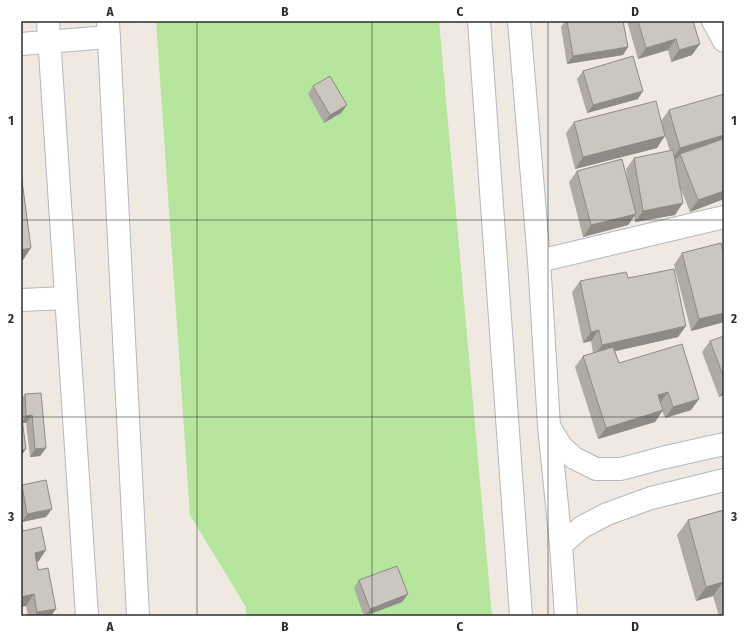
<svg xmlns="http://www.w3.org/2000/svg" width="745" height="637" viewBox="0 0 745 637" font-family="'Fira Sans Condensed',sans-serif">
<rect width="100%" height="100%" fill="#efe9e1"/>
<path fill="#b6e59e" d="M156 21H439L492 616H246V607L190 515Z"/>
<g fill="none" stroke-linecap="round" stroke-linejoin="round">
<defs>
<g id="street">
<path d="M713 21 724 41"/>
<path d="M21 44 109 37"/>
<path d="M539 261 724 217"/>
<path d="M21 300 66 298"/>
</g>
<g id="secondary">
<path d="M48 21 87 616"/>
<path d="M108 21 138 616"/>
<path d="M479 21 521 616"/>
<path d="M519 21 539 261 549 426 561 545 566 616"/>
<path d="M550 428 561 446 574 458 596 469H621L662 458 724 444"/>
<path d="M561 545 582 527 607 514 651 498 724 480"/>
</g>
</defs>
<use href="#street" stroke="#b4b7c1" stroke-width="24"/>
<use href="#secondary" stroke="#b4b7c1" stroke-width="24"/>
<use href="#street" stroke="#fff" stroke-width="22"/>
<use href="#secondary" stroke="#fff" stroke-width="22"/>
</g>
<g fill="#afaba4">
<path d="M565 21H623L628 47 623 55 567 64 561 27Z"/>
<path d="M627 21H693L692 55 671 62 668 50 638 59Z"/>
<path d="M583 71 638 99 587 113 577 79Z"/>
<path d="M313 86 347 105 341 113 324 123 308 94Z"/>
<path d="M669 110 724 199 690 212 680 187 675 215 635 222 634 216 628 225 583 237 569 182 577 171 629 188 626 169 634 158 670 151 664 133 657 148 575 169 566 133 574 122 661 121Z"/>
<path d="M682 253 724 255V322L691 331 674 265Z"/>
<path d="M628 278 686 326 678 337 615 351 619 363 699 399 691 410 665 418 662 411 655 422 598 439 575 367 583 356 593 353 591 341 583 343 572 292 580 281Z"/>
<path d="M724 336V395L719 397 702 352 710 341Z"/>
<path d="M25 394 46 448 40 456 30 457 26 423H23L21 456V399Z"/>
<path d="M22 485 46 517 22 522 21 519Z"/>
<path d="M724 510V616H719L713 596 696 601 677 535 688 520Z"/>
<path d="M21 522 23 531 46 550 38 562H37L51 616H28L26 606 21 607Z"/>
<path d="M359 580 408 594 402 602 364 616 354 588Z"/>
</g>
<g fill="#8e8b86">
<path d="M676 39 668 50 638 59 646 48Z"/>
<path d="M700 44 692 55 671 62 679 50Z"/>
<path d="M628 47 623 55 567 64 573 56Z"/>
<path d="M643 91 638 99 587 113 593 105Z"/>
<path d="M347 105 341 113 324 123 330 115Z"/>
<path d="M724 135V144L680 154 678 158 672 160 680 148Z"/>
<path d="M665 136 657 148 575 169 583 157Z"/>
<path d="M724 191V199L690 212 698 200Z"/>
<path d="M683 203 675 215 635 222 643 211Z"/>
<path d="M636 214 628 225 583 237 591 225Z"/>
<path d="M31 248 21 263V250Z"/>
<path d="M724 313V322L691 331 699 319Z"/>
<path d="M686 326 678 337 594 356 602 345Z"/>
<path d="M599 330 591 341 583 343 591 332Z"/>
<path d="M724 390V395L719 397Z"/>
<path d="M668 392 660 403 658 395Z"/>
<path d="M699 399 691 410 665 418 673 407Z"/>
<path d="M663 410 655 422 598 439 606 428Z"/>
<path d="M32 415 26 423H21L26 416Z"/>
<path d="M46 448 40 456 30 457 35 449Z"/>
<path d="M26 449 21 456V450Z"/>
<path d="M52 509 46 517 22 522 27 514Z"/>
<path d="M46 550 38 562 27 564 35 553Z"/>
<path d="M723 582 713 596 696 601 706 587Z"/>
<path d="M34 594 26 606 21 607V597Z"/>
<path d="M408 594 402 602 365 616 370 609Z"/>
<path d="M56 609 51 616H35L37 612Z"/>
</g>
<g fill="#cbc7bf" stroke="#8e8b86">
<path d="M567 21H623L628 47 573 56Z"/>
<path d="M638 21H693L700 44 679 50 676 39 646 48Z"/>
<path d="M633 56 643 91 593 105 583 71Z"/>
<path d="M330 76 347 105 330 115 313 86Z"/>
<path d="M724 94V135L680 148 669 110Z"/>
<path d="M656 101 665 136 583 157 574 122Z"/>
<path d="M723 139 724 142V191L698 200 680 154Z"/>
<path d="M673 150 683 203 643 211 634 158Z"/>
<path d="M622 159 636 214 591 225 577 171Z"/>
<path d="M21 173 31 248 21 250Z"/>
<path d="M721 243 724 255V313L699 319 682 253Z"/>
<path d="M674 269 686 326 602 345 599 330 591 332 580 281 626 272 628 278Z"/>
<path d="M724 336V378L710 341Z"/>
<path d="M682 344 699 399 673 407 668 392 658 395 663 410 606 428 583 356 613 347 619 363Z"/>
<path d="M41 393 46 448 35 449 32 415 26 416 25 394Z"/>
<path d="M21 411 26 449 21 450Z"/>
<path d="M46 480 52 509 27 514 22 485Z"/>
<path d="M724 510V584L723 582 706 587 688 520Z"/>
<path d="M21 522 23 531 41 527 46 550 35 553 38 570 48 568 56 609 37 612 34 594 21 597Z"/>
<path d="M397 566 408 594 370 609 359 580Z"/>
</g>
<path fill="none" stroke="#2e2e2e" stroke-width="1" stroke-opacity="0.55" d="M197 21V616M372 21V616M548 21V616M21 220H724M21 417H724"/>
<rect width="745" height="637" fill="none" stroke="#ffffff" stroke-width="44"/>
<rect x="22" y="22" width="701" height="593" fill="none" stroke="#2e2e2e" stroke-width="1.5"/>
<g font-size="13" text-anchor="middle" font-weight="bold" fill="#2e2e2e">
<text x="110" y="16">A</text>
<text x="285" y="16">B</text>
<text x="460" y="16">C</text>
<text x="635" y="16">D</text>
<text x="11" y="125">1</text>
<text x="734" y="125">1</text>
<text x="11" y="323">2</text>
<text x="734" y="323">2</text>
<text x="11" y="521">3</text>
<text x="734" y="521">3</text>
<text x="110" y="631">A</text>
<text x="285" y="631">B</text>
<text x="460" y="631">C</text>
<text x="635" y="631">D</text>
</g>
</svg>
